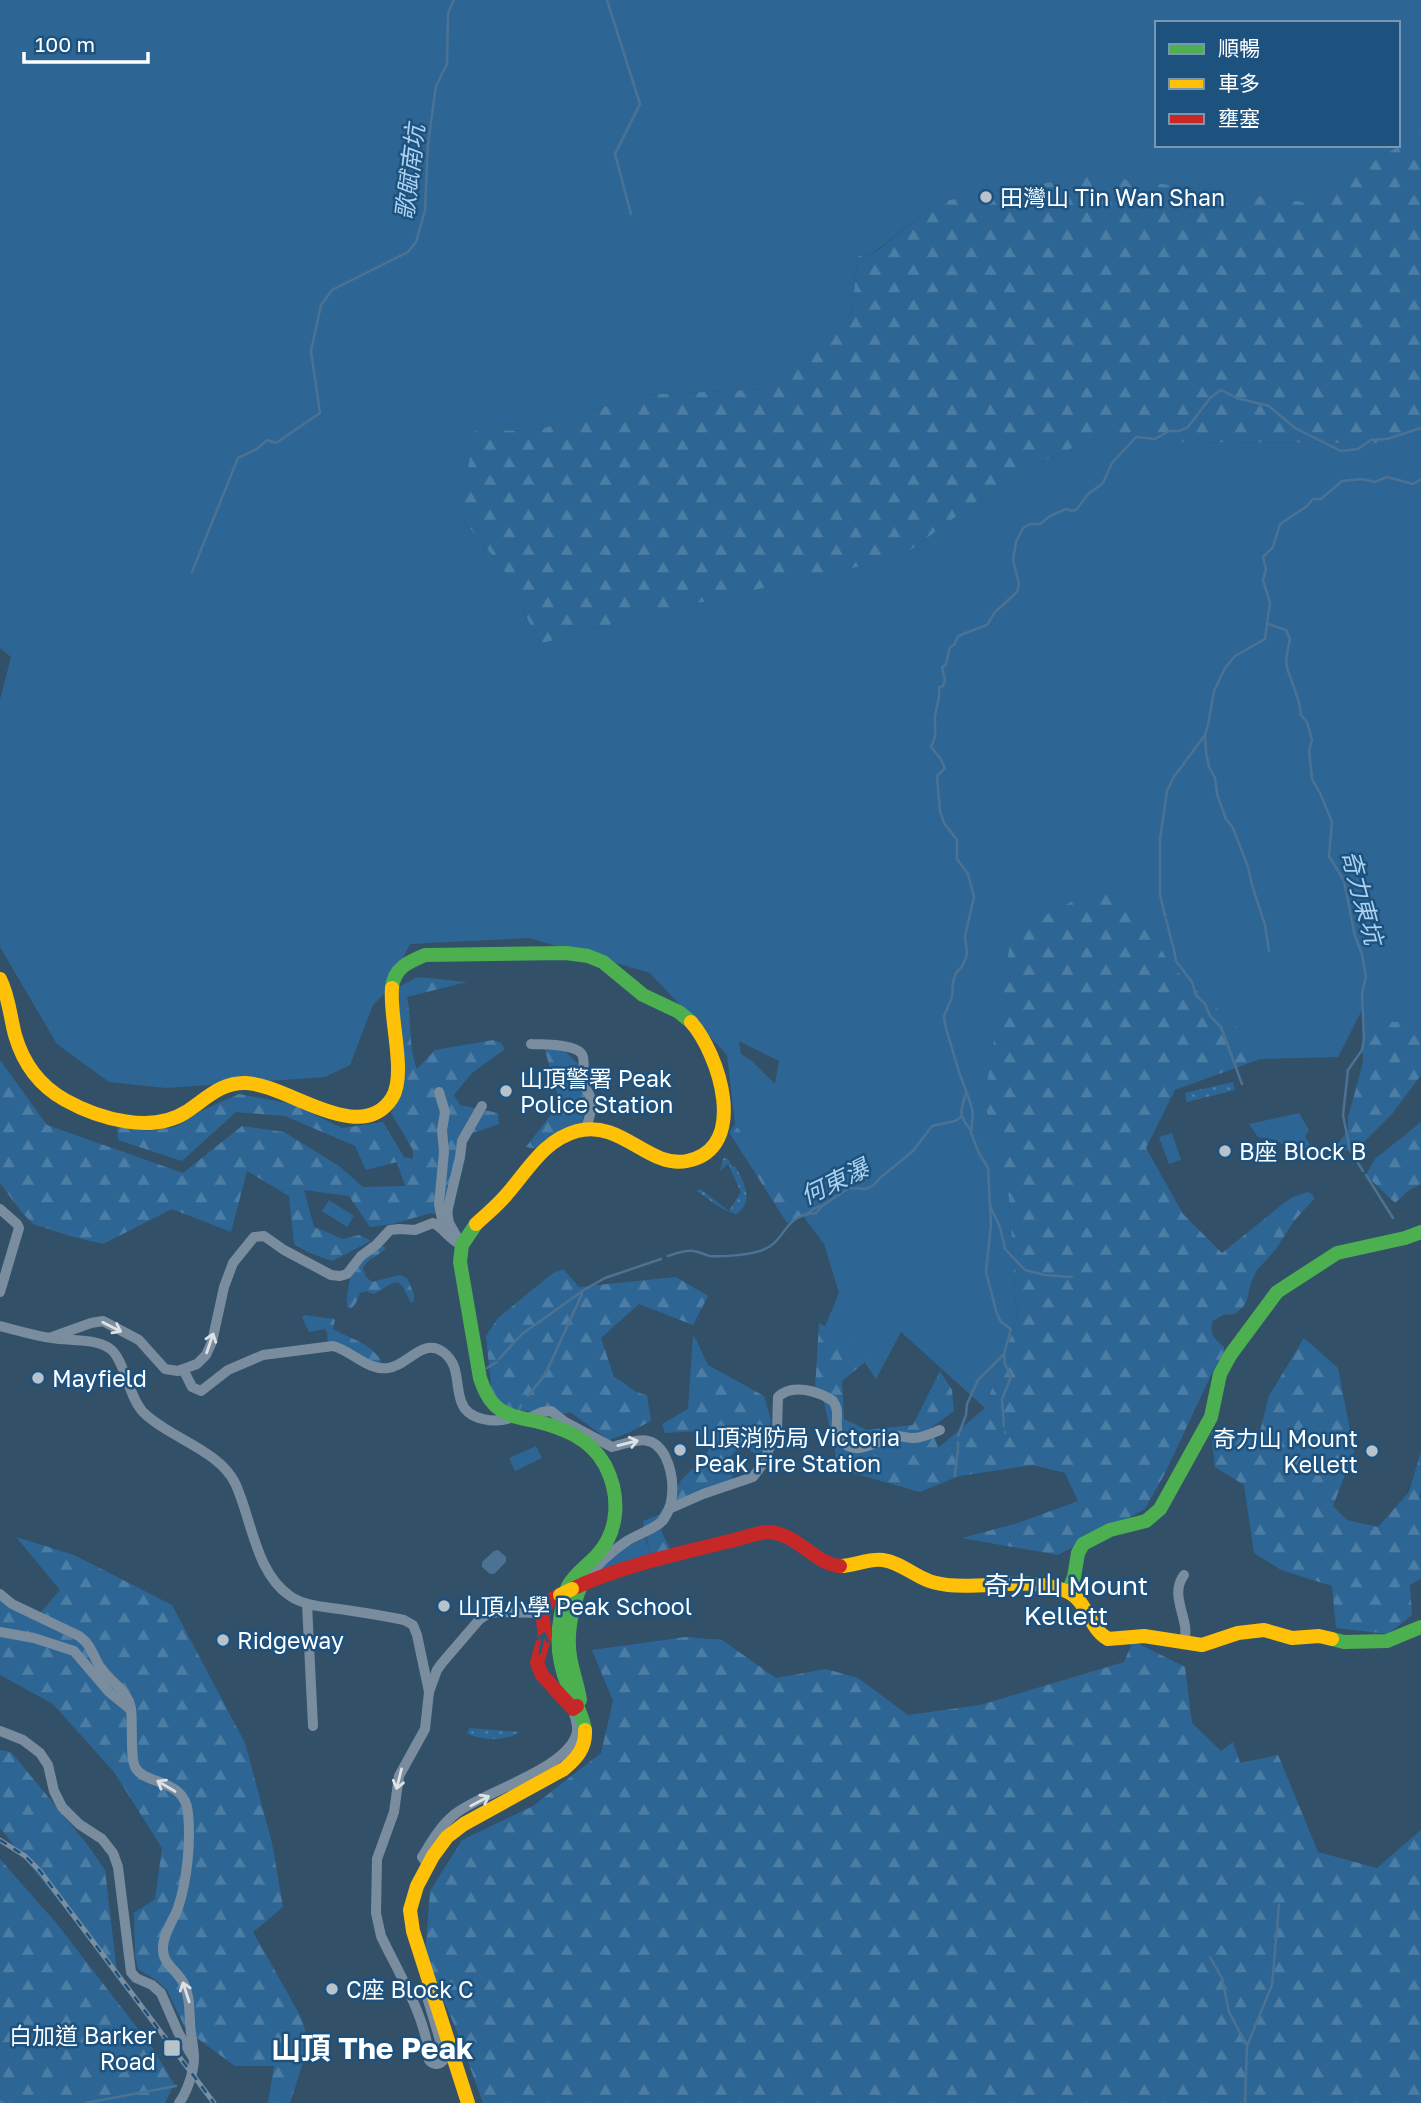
<svg xmlns="http://www.w3.org/2000/svg" width="1421" height="2103" viewBox="0 0 1421 2103" font-family="'Golos Text','Noto Sans TC',sans-serif">
<defs>
<pattern id="forest-firs" width="22" height="20" patternUnits="userSpaceOnUse" patternTransform="scale(1.75)"><rect width="22" height="20" fill="#2d6695"/><path d="M5 1l3.5 6h-7zM16 11l3.5 6h-7z" fill="#4c7da5"/></pattern>
<pattern id="garden-dots" width="8" height="8" patternUnits="userSpaceOnUse" patternTransform="scale(1.75)"><rect width="8" height="8" fill="#2d6695"/><path d="M2 2h.1M6 6h.1" fill="none" stroke="#4c7da5" stroke-width="1.8" stroke-linecap="round"/></pattern>
</defs>
<rect width="100%" height="100%" fill="#335069"/>
<g fill="#2d6695" fill-rule="evenodd">
<path d="M0 0H1421V133L1305 202 1091 175 938 202 872 254 858 256 851 317 767 389 638 395 536 431 476 430 459 515 502 567 540 644 641 616 901 557 1014 474 1104 434 1164 442 1392 443 1421 440V1019L1394 1022 1362 1010 1338 1057 1260 1059 1240 1030 1175 970 1111 878 1073 901 984 1101 1009 1198 1017 1319 985 1408 901 1332 876 1379 853 1345 818 1343 839 1293 824 1244 735 1124 727 1055 650 973 529 938 410 944 386 992 373 1005 350 1065 325 1077 166 1088 109 1082 57 1044 0 947V700L11 657 0 648ZM1157 23H1398V145H1157ZM739 1041 779 1061 775 1084 752 1061 741 1054Z"/>
<path d="M1299 1113 1309 1130 1305 1137 1310 1145 1301 1156 1276 1140 1258 1137 1249 1124Z"/>
<path d="M1172 1133 1181 1160 1169 1164 1159 1137Z"/>
<path d="M329 1200 354 1216 347 1227 322 1211Z"/>
<path d="M536 1446 542 1458 515 1471 509 1458Z"/>
<path d="M645 1537 650 1553 633 1563 593 1573 622 1550Z"/>
</g>
<g fill="url(#forest-firs)">
<path d="M1421 133V440L1392 443 1164 442 1104 434 1014 474 901 557 641 616 540 644 502 567 459 515 475 430 536 431 638 395 767 389 851 317 858 256 873 254 938 202 1091 175 1305 202Z"/>
<path d="M1111 877 1175 970 1240 1030 1260 1059 1175 1090 1146 1148 1183 1214 1222 1253 1284 1203 1295 1196 1308 1192 1313 1195 1314 1199 1294 1221 1276 1249 1257 1270 1251 1282 1247 1300 1243 1307 1235 1314 1222 1315 1213 1321C1208 1334 1215 1339 1224 1347V1355L1211 1375 1165 1473 1145 1509 1058 1555 962 1538 1018 1523 1078 1501 1065 1473 1033 1465 959 1476 920 1492 839 1469 824 1402 815 1389 819 1323 847 1339 871 1357 842 1381 844 1419 867 1430 913 1425 940 1371 952 1390 954 1411 932 1427 938 1448 985 1408 1017 1319 1009 1198 984 1101 1012 932 1073 901Z"/>
<path d="M417 977 467 982 407 997C412 1021 408 1047 417 1069L435 1050 493 1040 501 1043 505 1049 472 1073 454 1095 460 1105 498 1113 499 1124 459 1138 456 1149 460 1165 452 1218 431 1213 392 1224 370 1227 349 1196 304 1190 314 1227 343 1239 359 1235 371 1241 332 1261 310 1253 294 1244 289 1196 247 1171 231 1232 172 1209 103 1244 70 1236 33 1224 20 1210 0 1183V1060L47 1125 183 1173 242 1126 284 1132 339 1166 363 1187 405 1186 397 1162 366 1170 355 1146 285 1116 236 1112 182 1161 118 1140 117 1126 148 1131 175 1127 201 1111 239 1094 293 1104 342 1128 383 1122 404 1157 413 1159V1150L391 1113 401 1089 397 988Z"/>
<path d="M1362 1010 1394 1022 1421 1019V1075L1392 1114 1356 1150 1333 1151 1348 1130V1118L1363 1062Z"/>
<path d="M544 1047 564 1050 577 1063 580 1084 585 1095 582 1127 539 1149 526 1147 560 1103Z"/>
<path d="M1421 1122V1184L1409 1190 1395 1203 1366 1175 1375 1159Z"/>
<path d="M735 1124 803 1216 787 1223 729 1132Z"/>
<path d="M382 1246 386 1248C379 1256 367 1259 363 1268L366 1277 372 1282 400 1275 407 1278 414 1294V1301L411 1303C397 1274 399 1280 374 1294L366 1291 360 1293 356 1303 351 1309 347 1307C347 1279 353 1256 382 1246Z"/>
<path d="M563 1269 579 1287 676 1277 708 1296 693 1325 639 1304 601 1338 614 1377C628 1384 631 1392 647 1395L651 1421 628 1433 609 1440 570 1412 551 1417 528 1411 509 1410 492 1395 486 1336 498 1318 553 1273Z"/>
<path d="M304 1315 334 1319 335 1320 333 1329C350 1339 371 1343 381 1361L375 1365 328 1344 327 1332 325 1329 309 1332 302 1317Z"/>
<path d="M693 1334 708 1365 764 1396 771 1420 763 1449 758 1456 742 1444 723 1464 732 1474 733 1480 674 1510 661 1531 672 1552 650 1553 643 1521 659 1515 682 1479 703 1459 709 1450 697 1431 665 1433 662 1424 688 1409Z"/>
<path d="M1304 1338 1338 1368 1354 1451 1333 1506 1347 1520 1378 1527 1409 1492 1421 1452V1491L1419 1497 1421 1498V1579L1410 1585 1412 1615 1388 1634 1336 1628 1332 1586 1281 1570 1254 1553 1244 1485 1215 1467 1211 1432 1258 1439 1269 1396Z"/>
<path d="M16 1537 74 1555 172 1605 245 1743 272 1843 283 1907 253 1932 301 2017 309 2043 290 2103H268L274 2066H235L186 2030 167 1990 156 1980 138 1969 135 1956 134 1913 155 1899 162 1848 114 1772 53 1704 0 1675V1593L36 1618 60 1590Z"/>
<path d="M686 1637 722 1640 776 1678 826 1669 858 1678 908 1715 980 1705 1124 1662 1133 1641 1185 1667 1192 1723 1221 1751 1233 1742 1240 1763 1278 1755 1318 1852 1377 1868 1421 1830V2103H483L456 2029 425 1957 430 1891 462 1840 533 1806 601 1753 613 1701 592 1650Z"/>
<path d="M0 1750 11 1752 87 1844 105 1870 117 1973 0 1828Z"/>
<path d="M0 1859 57 1924 152 2047 174 2084 165 2103H0Z"/>
</g>
<g fill="url(#garden-dots)">
<path d="M1233 1082 1235 1090 1187 1102 1185 1093Z"/>
<path d="M723 1158 728 1159 732 1167 735 1166C744 1182 755 1202 736 1214 721 1210 710 1200 697 1191L700 1189 729 1211 741 1192 728 1164 720 1171Z"/>
<path d="M469 1728 519 1732H520C504 1742 483 1740 467 1734Z"/>
</g>
<path fill="#4c7293" d="M498 1550 506 1557V1562L494 1574H490L482 1567V1562L494 1551Z"/>
<g fill="none" stroke-linecap="round" stroke-linejoin="round">
<g stroke="#4c7293" stroke-width="2.5">
<path d="M607 0 640 104 615 154 631 214"/>
<path d="M192 572 238 458 257 449 267 440 276 443 320 413 311 351 321 305 332 290 408 252 416 242 425 210 428 144 436 86 447 64 448 13 454 0"/>
<path d="M1268 624 1286 630 1290 639 1286 659 1287 668 1299 702 1301 715 1307 722 1312 740 1309 750 1312 779 1320 793 1332 822 1329 856 1344 881 1355 936 1362 954 1366 977 1362 993 1364 1039 1362 1050 1348 1070 1343 1115 1350 1150 1363 1171"/>
<path d="M1205 736 1206 752 1209 767 1215 778 1217 794 1226 819 1233 828 1248 867 1252 885 1265 925 1269 951"/>
<path d="M1165 916 1160 895V839L1167 791 1173 778 1205 735 1208 725 1214 691 1225 668 1235 656 1265 639 1270 603 1263 580 1266 569 1263 557 1273 547 1280 524 1306 507 1313 499H1321L1342 481 1362 479 1375 482 1387 477 1413 484 1421 479"/>
<path d="M1166 919 1172 943"/>
<path d="M1173 945 1176 961 1192 982 1196 995 1205 1004 1210 1016 1221 1027 1242 1084"/>
<path d="M966 1093C961 1111 957 1114 971 1130"/>
<path d="M1366 1175 1393 1218"/>
<path d="M990 1206 1000 1227 1005 1249 1025 1270 1045 1275 1072 1277"/>
<path d="M807 1214 815 1208 822 1206"/>
<path d="M668 1256C677 1253 685 1250 694 1251 700 1252 705 1255 710 1256 722 1257 748 1255 760 1251 788 1242 781 1215 816 1213L822 1206 849 1188 866 1189 874 1185 880 1178 913 1151 932 1126 955 1121 961 1117"/>
<path d="M1004 1354 1005 1364 1011 1377 1002 1399 1004 1426"/>
<path d="M499 1359 522 1334 584 1290 605 1278 661 1259"/>
<path d="M487 1368 497 1362"/>
<path d="M528 1396 545 1375 582 1294"/>
<path d="M519 1410 521 1405"/>
<path d="M1005 1432V1433"/>
<path d="M958 1436 966 1415 967 1404 978 1380 1004 1354 1011 1329 1001 1322 997 1314 986 1272 991 1224 988 1168 979 1153 971 1133 973 1113 970 1102 959 1072 945 1025 944 1016 952 997 953 982 956 973 963 965 967 954 965 936 974 897 968 874 957 859V840L944 823 940 811 937 776 945 768 940 758 931 747C938 733 934 730 935 717 936 706 941 698 939 687L943 686 945 680 942 668 946 664 950 647 954 645 958 636 987 625 995 612 1017 592 1019 584 1013 560 1016 542 1023 528 1030 524H1040L1050 516 1066 509 1072 511 1077 509 1088 494 1103 483 1112 463 1136 437 1155 439 1169 431H1179L1188 427 1211 397 1221 390 1237 398 1269 406 1295 428 1341 451 1358 449 1371 440 1387 439 1421 428"/>
<path d="M955 1476C955 1464 959 1453 958 1442"/>
<path d="M1210 1957 1222 1978 1229 2012 1246 2044"/>
<path d="M0 2101 4 2103"/>
<path d="M86 2103 176 2086"/>
<path d="M1245 2103 1247 2046 1272 1985 1279 1905"/>
</g>
<g stroke="#798d9f" stroke-width="10">
<path d="M531 1044C543 1045 580 1043 583 1057 585 1065 582 1076 583 1085 597 1102 591 1110 586 1129"/>
<path d="M439 1092 445 1112 442 1130 444 1152 439 1204 444 1230"/>
<path d="M0 1209 17 1224 19 1228 0 1292"/>
<path d="M460 1242 449 1223 447 1212 460 1157 462 1141 482 1106"/>
<path d="M0 1326C17 1330 34 1336 52 1338 69 1341 94 1338 109 1348 124 1357 128 1396 143 1412 169 1438 219 1450 235 1483 252 1519 255 1572 290 1596 306 1607 328 1607 346 1610 366 1613 385 1616 404 1620L413 1625 417 1635 429 1692"/>
<path d="M52 1337 91 1323 103 1321 139 1340 165 1369 178 1371 197 1364 206 1355 212 1342 224 1287 233 1263 254 1237 264 1236 284 1250 331 1275 340 1276 347 1274 361 1256 376 1245 390 1230 399 1229 415 1230 433 1223C444 1228 450 1241 462 1245"/>
<path d="M183 1369 192 1387 201 1391 228 1370 263 1355 333 1346C352 1351 368 1371 388 1368 407 1366 423 1337 443 1352 460 1364 455 1384 461 1401 467 1421 497 1424 513 1417"/>
<path d="M526 1419 542 1412 551 1411 565 1422 612 1447C633 1442 652 1431 665 1456 674 1474 676 1501 664 1519 659 1527 636 1535 627 1541 610 1552 596 1566 583 1582"/>
<path d="M669 1509 703 1494 753 1477 762 1465 777 1430 778 1397C792 1383 818 1391 833 1401 842 1413 832 1426 840 1438 854 1461 879 1438 896 1436 902 1436 908 1438 913 1438 922 1438 932 1433 940 1430"/>
<path d="M1184 1575C1172 1591 1182 1608 1185 1626 1186 1631 1185 1637 1185 1643"/>
<path d="M0 1594 12 1604 79 1636C91 1644 93 1656 100 1667 109 1681 129 1691 131 1709 133 1723 130 1757 135 1767 144 1785 185 1778 188 1813 191 1843 187 1880 178 1908 173 1921 163 1934 163 1948 162 1964 178 1971 184 1984 190 1996 189 2009 190 2021 190 2033 194 2046 194 2058 194 2072 187 2092 179 2103"/>
<path d="M307 1604 313 1726"/>
<path d="M0 1632 34 1638 74 1651 109 1692 131 1710"/>
<path d="M0 1731 23 1740 40 1753 48 1765 54 1791 62 1807 79 1824 102 1839 113 1853 118 1867 131 1972 136 1978 152 1985 161 1993 178 2032 192 2056"/>
<path d="M428 1865 422 1857C432 1841 440 1826 455 1814 482 1792 572 1768 577 1731 578 1724 574 1716 573 1709"/>
<path d="M430 1984 427 1997 445 2057C442 2065 434 2066 429 2060 428 2020 398 1972 381 1936L376 1913 377 1859 394 1812 399 1776 425 1729 429 1692 437 1670 442 1663 479 1620 489 1613 499 1612 542 1613"/>
</g>
<g stroke="#4caf50" stroke-width="14">
<path d="M392 988C394 968 408 962 425 955L566 953 588 956 603 962 643 995 679 1012 691 1022"/>
<path d="M476 1224 462 1245 460 1262 480 1378C483 1387 486 1395 492 1402 502 1415 519 1418 535 1421 563 1428 590 1438 605 1465 620 1494 620 1530 597 1555 587 1566 575 1573 568 1586 562 1599 561 1615 559 1628 557 1649 560 1667 568 1686 574 1701 583 1714 585 1730"/>
<path d="M1068 1592 1074 1577 1078 1553 1083 1544 1110 1530 1146 1521 1160 1509 1211 1417 1220 1374 1231 1354 1277 1292 1337 1253 1405 1238 1421 1232"/>
<path d="M1332 1639 1344 1642 1387 1641 1421 1627"/>
<path d="M580 1700C578 1685 572 1671 570 1656 566 1632 572 1608 581 1585"/>
</g>
<g stroke="#ffc107" stroke-width="14">
<path d="M0 979C9 997 10 1016 15 1035 23 1063 40 1086 65 1100 99 1119 152 1134 186 1112 206 1099 221 1082 246 1083 288 1085 361 1147 392 1098 407 1075 389 1017 392 988"/>
<path d="M476 1224C487 1214 498 1205 507 1194 528 1170 544 1140 577 1131 621 1119 649 1169 687 1161 750 1148 719 1054 691 1022"/>
<path d="M840 1566C854 1566 869 1558 883 1560 899 1562 912 1574 927 1580 933 1583 941 1584 948 1585 986 1589 1029 1576 1066 1591 1088 1600 1088 1628 1108 1639L1144 1636 1202 1645 1238 1633 1264 1630 1292 1638 1319 1636 1332 1639"/>
<path d="M468 2103 413 1931 410 1910 417 1886 433 1856 447 1837 464 1824 564 1769C577 1758 586 1748 585 1730"/>
</g>
<g stroke="#c62828" stroke-width="14">
<path d="M572 1589C621 1566 674 1555 726 1542 738 1540 757 1532 768 1532 797 1533 813 1563 840 1566"/>
<path d="M560 1595 549 1601 542 1613 545 1635 537 1663 542 1675 573 1709 577 1706"/>
</g>
<defs>
<path id="rail" d="M0 1840 25 1856 40 1871 214 2103"/>
</defs>
<use href="#rail" stroke="#7a8fa0" stroke-width="5"/>
<use href="#rail" stroke="#1d527f" stroke-width="2.5" stroke-dasharray="8" stroke-linecap="butt"/>
<path stroke="#ffc107" stroke-width="14" d="M560 1595 572 1589"/>
</g>
<defs><path id="oneway-shaft" d="M-6 0H5M1.5-3L5.5 0L1.5 3" fill="none" stroke-width="1.6" stroke-linecap="round" stroke-linejoin="round" transform="scale(1.75)"/></defs>
<g stroke="#dee2e7">
<use href="#oneway-shaft" transform="translate(112 1327) rotate(27)"/>
<use href="#oneway-shaft" transform="translate(210 1343) rotate(-71)"/>
<use href="#oneway-shaft" transform="translate(628 1443) rotate(-14)"/>
<use href="#oneway-shaft" transform="translate(399 1779) rotate(104)"/>
<use href="#oneway-shaft" transform="translate(166 1786) rotate(-149)"/>
<use href="#oneway-shaft" transform="translate(480 1801) rotate(-28)"/>
<use href="#oneway-shaft" transform="translate(186 1992) rotate(-108)"/>
</g>
<use stroke="#225b7a" href="#oneway-shaft" transform="translate(542 1643) rotate(-78)"/>
<g fill="#b8c2ca" stroke="#1d527f" stroke-width="2.5">
<circle cx="986" cy="197" r="7"/>
<circle cx="506" cy="1091" r="7"/>
<circle cx="1225" cy="1151" r="7"/>
<circle cx="38" cy="1378" r="7"/>
<circle cx="680" cy="1450" r="7"/>
<circle cx="1372" cy="1451" r="7"/>
<circle cx="444" cy="1606" r="7"/>
<circle cx="223" cy="1640" r="7"/>
<circle cx="332" cy="1989" r="7"/>
<rect x="163" y="2039" width="18" height="18" rx="3.5"/>
</g>
<g text-anchor="middle" dominant-baseline="central" stroke-width="5" stroke-linejoin="round" paint-order="stroke">
<g font-size="23" fill="#fff" stroke="#1d527f" text-anchor="start">
<text x="1000" y="197">田灣山 Tin Wan Shan</text>
<text x="520" y="1078">山頂警署 Peak<tspan x="520" dy="26">Police Station</tspan></text>
<text x="1239" y="1151">B座 Block B</text>
<text x="52" y="1378">Mayfield</text>
<text x="694" y="1437">山頂消防局 Victoria<tspan x="694" dy="26">Peak Fire Station</tspan></text>
<text x="1358" y="1438" text-anchor="end">奇力山 Mount<tspan x="1358" dy="26">Kellett</tspan></text>
<text x="458" y="1606">山頂小學 Peak School</text>
<text x="237" y="1640">Ridgeway</text>
<text x="346" y="1989">C座 Block C</text>
<text x="156" y="2035" text-anchor="end">白加道 Barker<tspan x="156" dy="26">Road</tspan></text>
</g>
<g font-size="24" font-style="italic" fill="#acd2f1" stroke="#1d527f">
<text transform="translate(409 172) rotate(-83)">歌賦南坑</text>
<text transform="translate(1363 897) rotate(75)">奇力東坑</text>
<text transform="translate(834 1181) rotate(-26)">何東瀑</text>
</g>
<g font-size="26" fill="#fff" stroke="#1d527f">
<text x="1066" y="1585">奇力山 Mount<tspan x="1066" dy="30">Kellett</tspan></text>
</g>
<g font-size="30" font-weight="bold" fill="#fff" stroke="#1d527f">
<text x="372" y="2048">山頂 The Peak</text>
</g>
</g>
<rect x="1155" y="21" width="245" height="126" fill="#1d527f" stroke="#7797b2" stroke-width="2"/>
<rect x="1169" y="44" width="35" height="10" fill="#4caf50" stroke="#7797b2" stroke-width="2"/>
<text x="1218" y="56" font-size="21" fill="#ffffff">順暢</text>
<rect x="1169" y="79" width="35" height="10" fill="#ffc107" stroke="#7797b2" stroke-width="2"/>
<text x="1218" y="91" font-size="21" fill="#ffffff">車多</text>
<rect x="1169" y="114" width="35" height="10" fill="#c62828" stroke="#7797b2" stroke-width="2"/>
<text x="1218" y="126" font-size="21" fill="#ffffff">壅塞</text>
<path d="M24 52v10h124v-10" fill="none" stroke="#ffffff" stroke-width="3.5"/>
<text x="35" y="52" font-size="21" fill="#ffffff" stroke="#1d527f" stroke-width="5" paint-order="stroke">100 m</text>
</svg>
